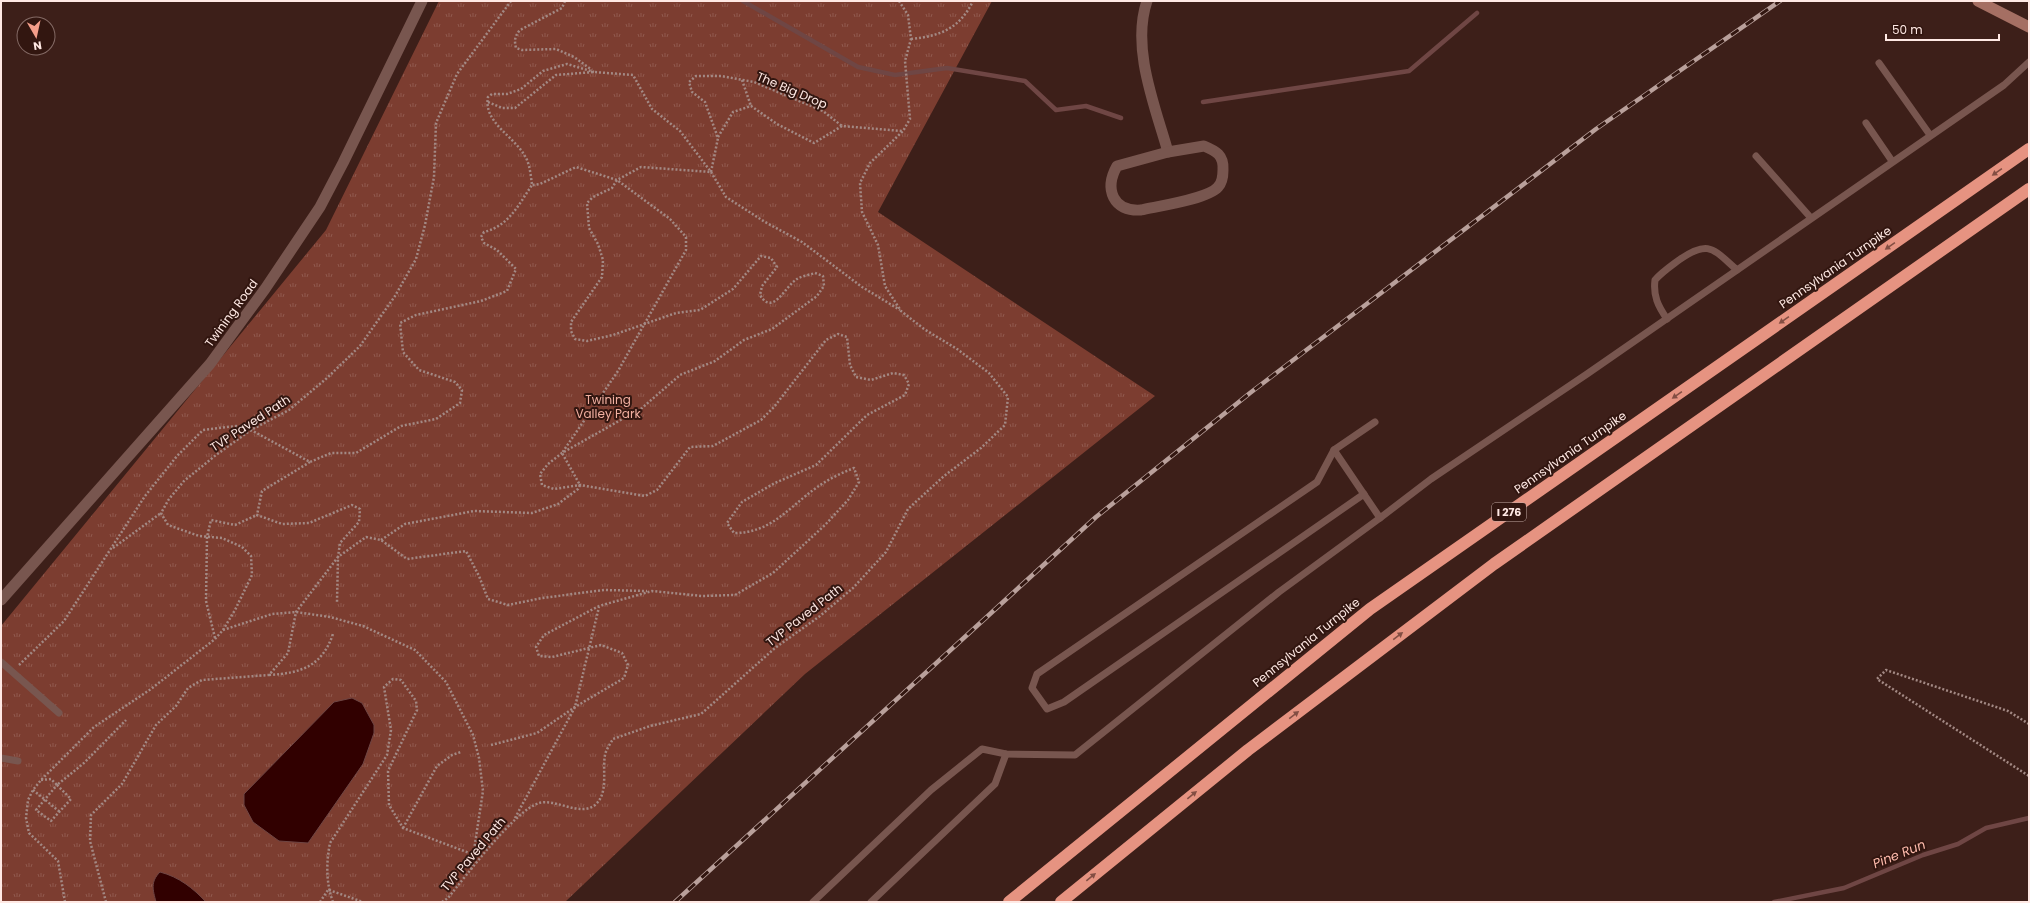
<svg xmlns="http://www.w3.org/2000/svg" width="2030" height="903" viewBox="0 0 2030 903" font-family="Poppins,sans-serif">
<defs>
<pattern id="grass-tufts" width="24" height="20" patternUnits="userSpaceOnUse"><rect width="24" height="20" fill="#7c3d30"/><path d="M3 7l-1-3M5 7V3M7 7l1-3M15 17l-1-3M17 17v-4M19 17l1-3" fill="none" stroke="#90594e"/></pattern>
</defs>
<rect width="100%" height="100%" fill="#3d1f19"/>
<path fill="url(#grass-tufts)" d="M439 1H992L878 212 1155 396 805 674 565 902H1V626L326 230Z"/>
<g fill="#310000" stroke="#6f4644">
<path d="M352 698 362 703 374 725V733L363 764 308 843 279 841 253 822 244 805V794L334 702Z"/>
<path d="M160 872C179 877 193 888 206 902H156C153 890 150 882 160 872Z"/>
</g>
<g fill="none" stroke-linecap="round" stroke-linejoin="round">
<g stroke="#6f4644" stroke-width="4.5">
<path d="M743 1 858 67 895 75 947 68 1025 81 1056 110 1086 106 1121 118"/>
<path d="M1203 102 1409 71 1477 13"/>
<path d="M1774 902 1844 888 1923 855 1958 844 1986 828 2029 818"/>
</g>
<g stroke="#a38984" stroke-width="2.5" stroke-dasharray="2 2" stroke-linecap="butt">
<path d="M565 1 562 8 520 30C515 36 514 40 516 48L522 50 556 49 574 57 592 70"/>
<path d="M899 1 908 15 911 39"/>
<path d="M911 39C941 36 960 28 973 1"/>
<path d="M742 80 751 106"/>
<path d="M488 102 502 108H515L556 75 594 72 633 75 652 109 680 131 711 172 726 197 765 222 802 242 862 287 900 310"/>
<path d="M718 137 733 112 751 106 777 124 814 143 842 126 902 131"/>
<path d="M711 172 718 138 705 102 692 92 689 82 696 76H721L754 82 823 111 842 126"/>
<path d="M310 462 262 491 257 515 282 524 309 523 352 505 360 509 359 522 340 543 338 557 337 602"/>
<path d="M381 540 405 524 474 511 532 513 558 504 578 489 580 485 562 453 618 371 686 250V237L670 219 617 180 576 167 540 184 532 185"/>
<path d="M113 548 161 513"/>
<path d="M223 630 272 614 296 612 330 617 363 626 415 650 446 682 473 735 479 758 483 791 471 870"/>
<path d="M215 638 206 601 207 537 211 520 235 525 257 515"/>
<path d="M19 665 64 621 145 496 177 456 203 430 236 426 251 430 310 462 331 453H356L401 426 436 419 460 403 462 390 455 382 419 370 403 352 400 323 416 315 481 301 507 291 516 269 497 250 484 243 481 237 484 232C509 226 519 204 532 185 531 177 530 167 527 160 517 137 483 124 488 97L492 94H507L521 89 543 71 567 64 594 72"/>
<path d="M269 675C302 673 322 666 333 634"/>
<path d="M2029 724 2008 711 1886 670 1877 679 2029 776"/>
<path d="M491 745 537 733 575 707 624 678 628 665 622 653 601 645 552 657 539 656 536 647 544 635 599 606 652 591 702 596 735 595 773 573 825 525 848 500 859 482 854 468C841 473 827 480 816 488 788 508 771 533 734 533L727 523 742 502 775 483 816 465 867 415 905 395 909 384 904 375 893 373 871 380 856 377 850 365 847 337 838 334 826 340 774 407 761 420 713 446 690 447 657 490 645 496 580 485 554 489 542 485 540 474 548 464 562 453 642 408 680 375 715 361 744 340 772 329 817 296 824 286 823 276 815 273C809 275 802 276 797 279 785 286 773 317 760 295L762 286 777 267 771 258 761 256 733 289 700 310 676 313 613 335 587 341 575 339 571 331V322L602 277 603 260 598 244 589 228 587 203 593 197 612 188 617 180 641 167 711 172"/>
<path d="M41 780 51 779 57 785 84 763 126 720"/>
<path d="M57 785 71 799 51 821 36 810Z"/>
<path d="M33 790 60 812"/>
<path d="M515 818 575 707 599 607"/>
<path d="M403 828 437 766 452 755 461 752"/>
<path d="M329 890 363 902"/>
<path d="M65 902 58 861 29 833 26 818 28 800 33 790 41 780 94 727 151 689 215 639 223 630 235 610 252 575 251 556 242 547 222 538 199 536 168 525 161 513 169 499 184 481 216 455 251 430 289 410 327 378 360 346 395 296 416 259 425 225 434 177 436 123 457 74 511 1"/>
<path d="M106 902 90 841 91 815 122 784 156 725 176 706 188 688 202 680 269 675 288 653 296 612 338 557 366 537 381 540 407 559 466 551 479 576 488 599 508 605 542 598 604 590 647 591"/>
<path d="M320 902 328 890"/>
<path d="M333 902C326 883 326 863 330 843L387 755 391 730 384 687 393 679 401 680 416 701 417 710 388 771 389 805 403 828 472 854"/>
<path d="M442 902 448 898C466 876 514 811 539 803 555 798 580 817 595 805 609 793 602 771 605 755 606 750 610 744 613 739L650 726 701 714 775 648 820 616 853 588 886 552 908 509 944 476 981 448 1005 425 1008 397 989 373 957 349 924 329 901 311 885 286 878 245 862 212 860 183 870 163 903 131 910 119 905 61 911 39"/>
</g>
<g stroke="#78564f" stroke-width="7">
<path d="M1879 63 1930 135"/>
<path d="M1866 123 1892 161"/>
<path d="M1756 156 1811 218"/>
<path d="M1667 319C1658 306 1653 296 1655 280 1662 272 1671 266 1679 260 1709 239 1713 249 1737 270"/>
<path d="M1375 422 1334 450 1380 518 1431 479 1587 374 2004 85 2029 62"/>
<path d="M1334 450 1317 482 1037 674 1032 688 1047 709 1064 702 1364 494"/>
<path d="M1 662 59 713"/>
<path d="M1 758 18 761"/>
<path d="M813 902 931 790 982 749 1006 754 1075 755 1279 592 1380 518"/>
<path d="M871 902 995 784 1006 754"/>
</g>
<g stroke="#78564f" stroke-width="11">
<path d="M1147 1C1131 48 1155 106 1168 152"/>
<path d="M1204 146C1216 151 1224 155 1223 170 1223 176 1222 183 1218 187 1208 199 1159 206 1141 210 1113 212 1104 189 1117 166L1168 152Z"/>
</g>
<path stroke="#78564f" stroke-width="11" d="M1 600 210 364 265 289 320 207 343 163 422 1"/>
<path stroke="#a56f63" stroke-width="11" d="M1978 1 2029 27"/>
<g stroke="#e69381" stroke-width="12">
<path d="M1009 902 1370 609 2029 149"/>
<path d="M1061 902 1248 750 1494 564 2029 189"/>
</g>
<defs>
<path id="rail" d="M675 902 1096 517 1250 393 1596 129 1780 1"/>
</defs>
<use href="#rail" stroke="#b9a09b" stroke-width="4.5"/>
<use href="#rail" stroke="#321610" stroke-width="3" stroke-dasharray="9" stroke-linecap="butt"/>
</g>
<defs><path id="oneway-solid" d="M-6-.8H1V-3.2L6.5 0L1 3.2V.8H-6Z"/></defs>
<g fill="#834e43">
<use href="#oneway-solid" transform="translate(1997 172) rotate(145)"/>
<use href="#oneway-solid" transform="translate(1890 246) rotate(145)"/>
<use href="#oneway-solid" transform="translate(1784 320) rotate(145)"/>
<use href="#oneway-solid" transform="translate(1677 395) rotate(145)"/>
<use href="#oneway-solid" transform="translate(1398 636) rotate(-37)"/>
<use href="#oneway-solid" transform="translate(1294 715) rotate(-37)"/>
<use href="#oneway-solid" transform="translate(1192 795) rotate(-39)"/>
<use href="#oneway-solid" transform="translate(1091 877) rotate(-39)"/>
</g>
<g text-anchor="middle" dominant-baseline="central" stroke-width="4" stroke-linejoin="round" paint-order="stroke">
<rect fill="#321610" stroke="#c2aaa4" stroke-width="1" x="1492" y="503" width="34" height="18" rx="3"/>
<g font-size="11" font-weight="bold" fill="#ffe9e4">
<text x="1509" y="512">I 276</text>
</g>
<g font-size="12" fill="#ffe9e4" stroke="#321610">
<text transform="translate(792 90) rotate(23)">The Big Drop</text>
<text transform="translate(1835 267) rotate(-35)">Pennsylvania Turnpike</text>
<text transform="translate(231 313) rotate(-54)">Twining Road</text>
<text transform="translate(250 423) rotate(-33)">TVP Paved Path</text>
<text transform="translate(1570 452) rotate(-35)">Pennsylvania Turnpike</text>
<text transform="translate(804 615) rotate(-38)">TVP Paved Path</text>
<text transform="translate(1306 642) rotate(-39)">Pennsylvania Turnpike</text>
<text transform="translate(473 854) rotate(-50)">TVP Paved Path</text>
</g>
<g font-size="12" fill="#f2b0a1" stroke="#321610">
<text x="608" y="399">Twining<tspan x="608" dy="14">Valley Park</tspan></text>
</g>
<g font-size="13" font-style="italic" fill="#febbac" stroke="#321610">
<text transform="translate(1899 854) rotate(-22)">Pine Run</text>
</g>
</g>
<rect width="2030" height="903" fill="none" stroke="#ffe9e4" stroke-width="4"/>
<g transform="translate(36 36) rotate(171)"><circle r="19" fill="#321610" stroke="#846a65"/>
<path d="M0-3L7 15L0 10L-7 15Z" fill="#f49e8a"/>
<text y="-6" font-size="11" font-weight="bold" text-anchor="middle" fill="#ffe9e4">N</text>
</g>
<path d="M1886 34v6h113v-6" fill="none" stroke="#ffe9e4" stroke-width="2"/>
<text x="1892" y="34" font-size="12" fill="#ffe9e4" stroke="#321610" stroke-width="3" paint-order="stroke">50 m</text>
</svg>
